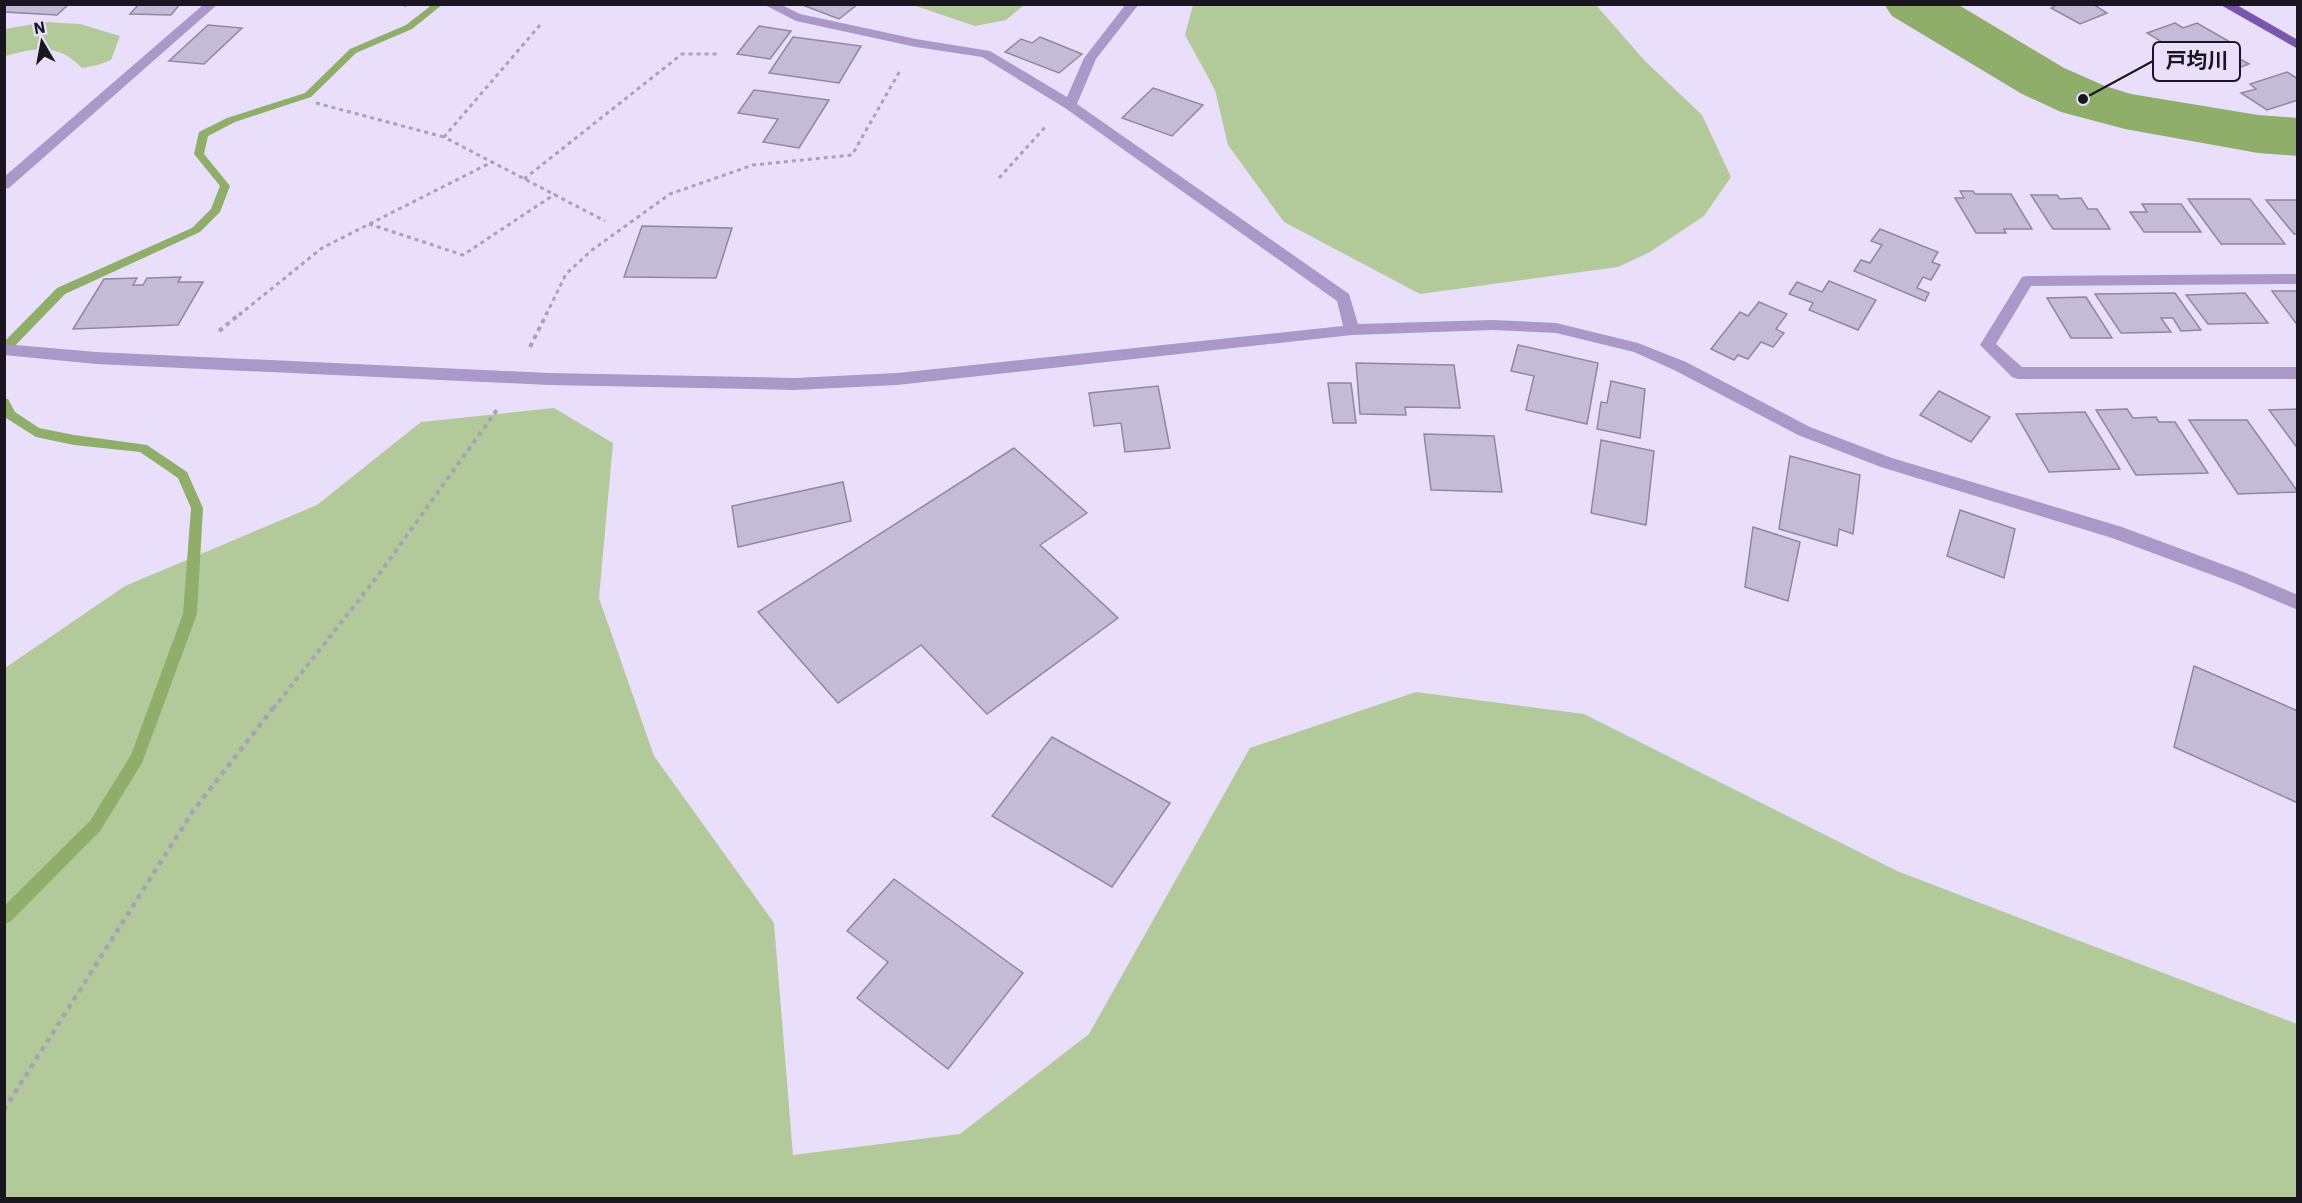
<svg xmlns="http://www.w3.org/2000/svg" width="2302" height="1203" viewBox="0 0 2302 1203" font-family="'IBM Plex Sans','Noto Sans JP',sans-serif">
<rect width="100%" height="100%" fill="#e9dffb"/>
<g fill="#b2ca99">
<path d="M913 5H1024L1006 20 975 26Z"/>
<path d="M1193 5H1596L1645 61 1702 115 1731 177 1704 216 1650 252 1618 267 1420 294 1284 222 1228 145 1215 90 1185 35Z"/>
<path d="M45 22 80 24 120 36 111 60 98 65 82 68C57 42 36 48 5 56V29Z"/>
<path d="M554 408 613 443 599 598 654 756 774 923 793 1155 960 1134 1089 1034 1250 748 1416 692 1584 714 1897 871 2297 1024V1198H5V668L125 586 317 505 421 422Z"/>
</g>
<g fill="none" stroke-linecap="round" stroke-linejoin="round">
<g fill="#8eae6a" fill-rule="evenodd">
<path d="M433 4H443L412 29 356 53 311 97 235 122 208 136 204 154 230 186 220 212 200 232 65 294 8 353 4 354V342L57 288 192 228 211 209 220 186 194 154 199 132 227 118 305 93 350 49 406 25Z"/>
<path d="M4 398 8 399 15 412 39 428 74 435 147 445 187 472 203 508 197 614 142 763 100 831 10 922 4 924V906L90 821 131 755 183 614 191 508 178 478 140 452 74 445 36 437 6 418Z"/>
</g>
<path fill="#8eae6a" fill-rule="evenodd" d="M1884 4H1957L2064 68 2105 86 2131 94 2258 115 2298 118V156L2258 153 2125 129 2061 112 2022 94 1892 16Z"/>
</g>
<g fill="#c4bbd6" stroke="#9087a1" stroke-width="1.5">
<path d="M69 4 57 15 4 12 5 4Z"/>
<path d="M139 4H180L171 15 130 14Z"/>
<path d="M800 4H858L839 19Z"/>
<path d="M2059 4H2093L2107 13 2080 24 2051 8Z"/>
<path d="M2175 23 2183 28 2197 23 2237 46 2225 51 2249 64 2218 76 2147 33Z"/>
<path d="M208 25 242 28 204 64 169 61Z"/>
<path d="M759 26 791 31 770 59 737 54Z"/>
<path d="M793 37 861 46 839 83 769 73Z"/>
<path d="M1040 37 1082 54 1059 73 1005 52 1021 39 1032 43Z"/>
<path d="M2287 72 2298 79V100L2267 110 2241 93 2256 89 2250 84Z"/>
<path d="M1153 88 1203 105 1172 136 1122 118Z"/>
<path d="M754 90 829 100 799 148 763 142 778 119 738 113Z"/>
<path d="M1960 191H1973L1975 194H2011L2032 229H2004L2006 233H1976L1955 198H1964Z"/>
<path d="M2031 195H2057L2060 199 2081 198 2088 209H2097L2110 229H2053Z"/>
<path d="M2188 199H2250L2285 244H2221Z"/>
<path d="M2266 200H2298V234H2294Z"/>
<path d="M2142 204H2181L2201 232H2144L2130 212H2147Z"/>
<path d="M642 226 732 228 716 278 624 277Z"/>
<path d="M1880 229 1938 252 1932 262 1940 265 1931 280 1923 277 1917 288 1929 293 1925 301 1854 271 1861 260 1870 263 1882 245 1871 241Z"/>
<path d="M181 277 178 282H203L178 325 73 329 104 279 137 278 133 285H143L147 278Z"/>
<path d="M1829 281 1876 300 1858 330 1809 310 1813 303 1789 294 1797 282 1822 292Z"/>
<path d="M2272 291H2298V326Z"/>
<path d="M2175 293 2201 330 2181 331 2173 318H2161L2171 332 2121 333 2095 294Z"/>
<path d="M2245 293 2268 323 2208 324 2186 295Z"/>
<path d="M2086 297 2112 338H2071L2047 298Z"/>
<path d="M1759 302 1787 314 1776 329 1784 333 1773 347 1761 342 1748 359 1738 355 1734 360 1711 349 1740 312 1748 316Z"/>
<path d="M1518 345 1598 363 1587 424 1526 410 1534 376 1511 371Z"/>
<path d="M1356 363 1454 365 1460 408 1405 407 1406 415 1360 414Z"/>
<path d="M1611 381 1645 389 1640 438 1597 429 1601 402 1607 403Z"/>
<path d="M1328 383H1351L1356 423H1333Z"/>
<path d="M1158 386 1170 448 1125 452 1121 423 1094 426 1089 393Z"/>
<path d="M1939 391 1990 417 1971 442 1920 415Z"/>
<path d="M2127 409 2133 418 2156 417 2159 422H2175L2208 473 2136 475 2096 410Z"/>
<path d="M2298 409V449L2269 410Z"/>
<path d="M2085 412 2120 469 2049 472 2016 414Z"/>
<path d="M2189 420H2247L2298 492 2238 494Z"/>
<path d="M1424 434 1494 436 1502 492 1431 490Z"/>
<path d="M1601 440 1654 451 1646 525 1591 513Z"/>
<path d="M1014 448 1087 513 1040 545 1118 618 987 714 921 645 838 703 758 612Z"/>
<path d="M1790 456 1860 475 1853 534 1839 529 1837 546 1779 529Z"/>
<path d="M843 482 851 521 738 547 732 506Z"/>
<path d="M1960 510 2015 529 2004 578 1947 556Z"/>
<path d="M1753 527 1800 542 1788 601 1745 587Z"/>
<path d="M2194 666 2298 711V803L2174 747Z"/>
<path d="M1052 737 1170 803 1112 887 992 816Z"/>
<path d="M894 879 1023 973 948 1069 857 998 888 962 847 931Z"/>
</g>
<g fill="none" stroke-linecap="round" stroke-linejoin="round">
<g stroke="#a9a1b7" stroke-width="3" stroke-dasharray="4 4" stroke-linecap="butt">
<path d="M403 4 409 8"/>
<path d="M540 25 444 137 605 221"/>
<path d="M316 103 444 137"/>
<path d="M999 178 1047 125"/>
<path d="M524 179 682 54H717"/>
<path d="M369 224 463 255 555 194"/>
<path d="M239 315 322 248 492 162"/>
<path d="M546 315 566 274 592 250 670 194 753 165 852 155 901 69"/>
</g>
<g stroke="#a9a1b7" stroke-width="4" stroke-dasharray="4.5 4.5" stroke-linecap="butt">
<path d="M219 331 241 313"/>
<path d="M530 347 547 313"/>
<path d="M273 709 377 577 499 407"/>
</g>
<path stroke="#a9a1b7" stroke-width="4.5" stroke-dasharray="5 5" stroke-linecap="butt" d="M4 1110 193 811 274 707"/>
<g fill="#aa99c8" fill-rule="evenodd">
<path d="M204 4H218L9 188 4 189V177Z"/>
<path d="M763 4H780L800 14 916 39 990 51 1067 97 1084 58 1126 4H1139L1096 59 1077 104 1349 294 1358 324 1493 320 1556 323 1638 343 1686 362 1810 427 1892 458 2122 527 2246 573 2298 595V610L2234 583 2112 538 1881 467 1798 435 1674 370 1634 352 1556 333 1493 330 1352 335 897 385 795 390 549 385 96 364 4 355V344L96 352 549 373 795 378 897 373 1343 326 1337 301 1065 108 982 57 916 47 796 21Z"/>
<path d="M2298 274V284L2031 286 1996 344 2022 367H2298V379H2018L2012 377 1980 345 2022 277 2027 276Z"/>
</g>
<path fill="#7a56ac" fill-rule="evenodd" d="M2219 4H2235L2298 40V49Z"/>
</g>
<path fill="none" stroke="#1a1620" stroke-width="2" d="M2083 99L2153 61"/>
<circle fill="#1a1620" stroke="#e9dffb" stroke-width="2" cx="2083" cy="99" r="6"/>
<rect fill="#e9dffb" stroke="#1a1620" stroke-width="2" x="2153" y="42" width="87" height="39" rx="6"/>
<g font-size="21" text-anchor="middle" font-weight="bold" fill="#1a1620">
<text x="2197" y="68">戸均川</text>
</g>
<rect width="2302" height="1203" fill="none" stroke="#1a1620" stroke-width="12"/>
<g transform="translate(42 42) rotate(350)" stroke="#e9dffb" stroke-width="4.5" paint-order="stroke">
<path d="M0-4.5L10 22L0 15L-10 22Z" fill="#1a1620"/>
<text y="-9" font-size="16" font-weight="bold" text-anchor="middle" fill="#1a1620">N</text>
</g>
</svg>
